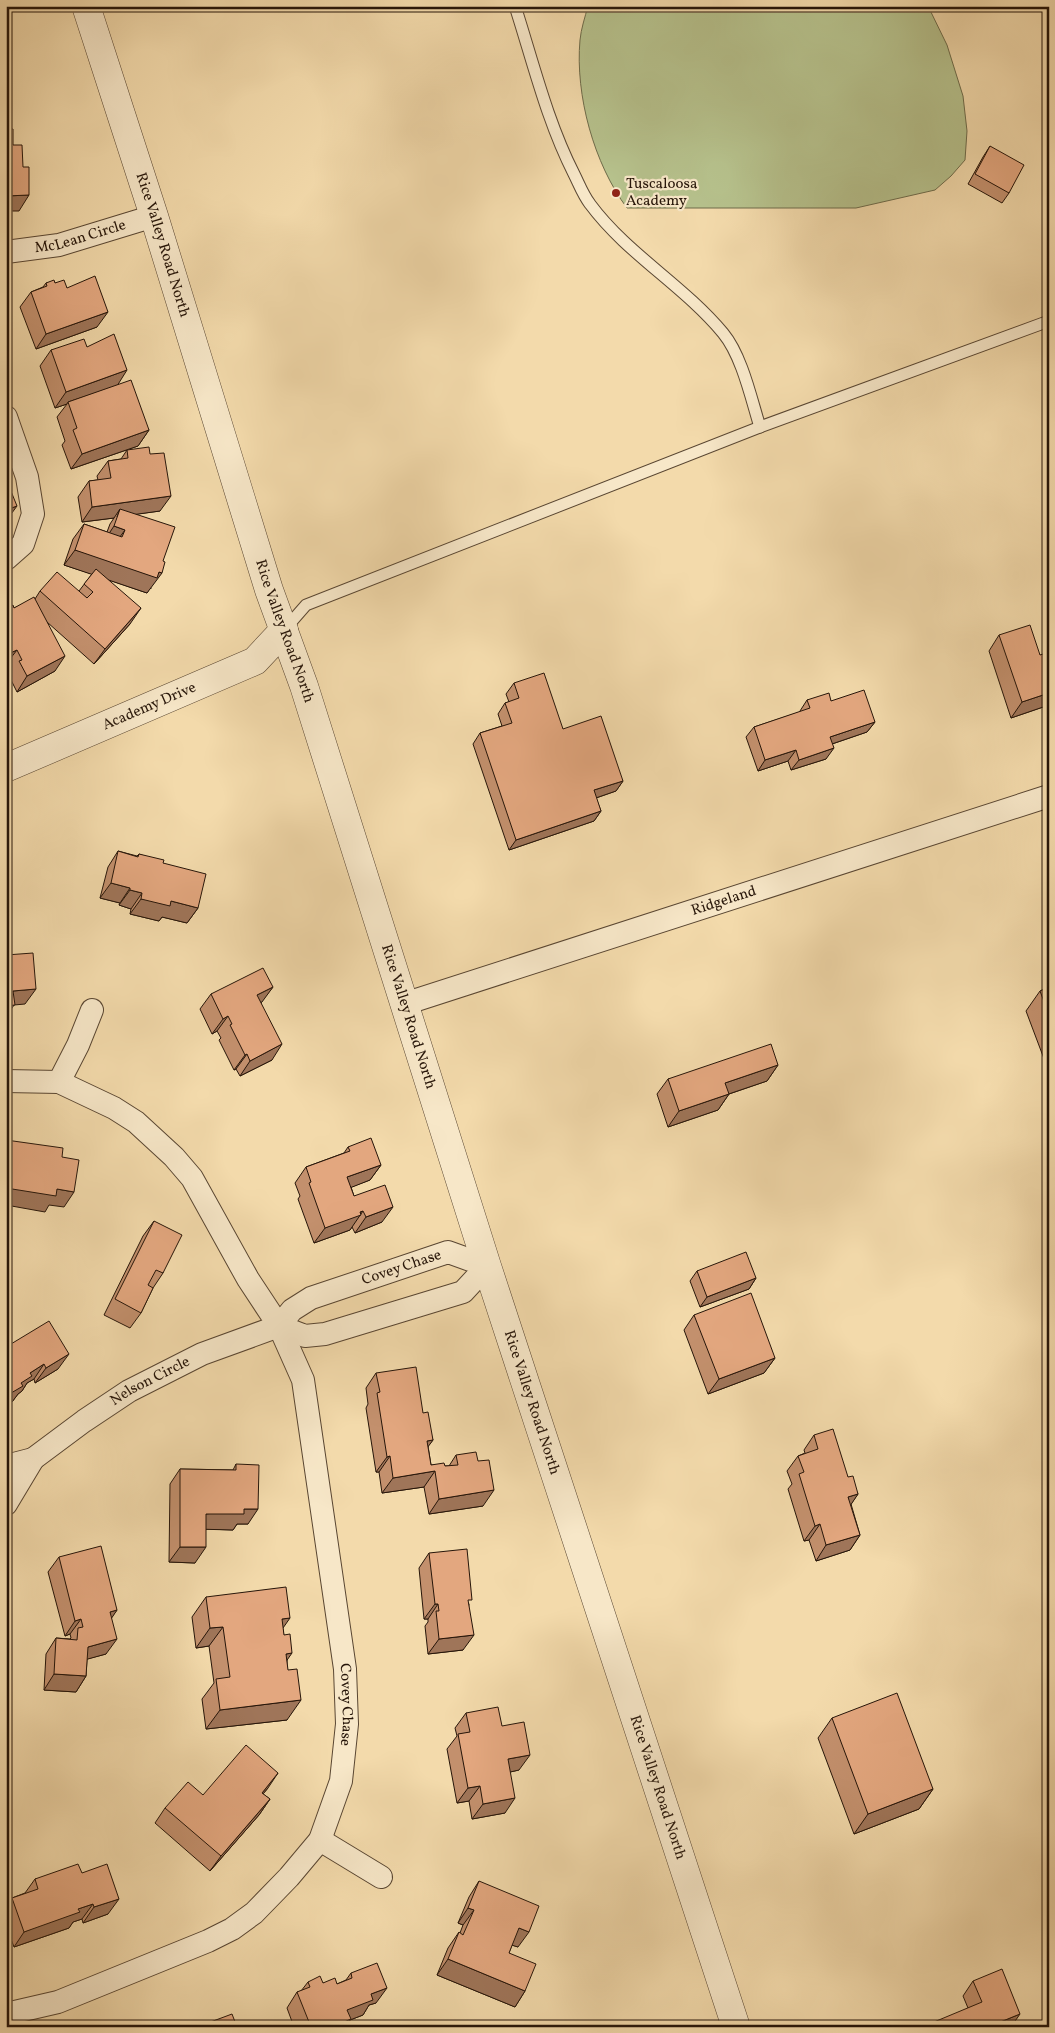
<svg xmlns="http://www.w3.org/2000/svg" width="1055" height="2033" viewBox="0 0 1055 2033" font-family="Vollkorn,serif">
<rect width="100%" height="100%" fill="#f3daab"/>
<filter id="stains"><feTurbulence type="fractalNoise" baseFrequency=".004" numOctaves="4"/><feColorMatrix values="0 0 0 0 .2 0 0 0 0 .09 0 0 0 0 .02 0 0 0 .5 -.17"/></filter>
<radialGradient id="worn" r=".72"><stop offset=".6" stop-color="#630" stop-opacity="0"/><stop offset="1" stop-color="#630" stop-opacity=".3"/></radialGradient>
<path fill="#b6c18c" stroke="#6e6b4a" d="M928 6 947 45 963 96 967 131 965 160 951 176 935 190 856 208H627C594 164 575 95 580 40 581 29 585 17 588 6Z"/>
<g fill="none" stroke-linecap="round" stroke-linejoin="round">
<defs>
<g id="service">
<path d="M515 6C533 62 547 121 574 174 579 184 583 195 590 204 627 254 683 285 723 333 742 356 751 398 760 427"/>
<path d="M285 629 306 605 760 427 1049 321"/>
</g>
<g id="minor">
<path id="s1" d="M6 252 59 245 154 216"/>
<path d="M6 417 27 477 33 514 23 544 6 559"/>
<path id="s2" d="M404 1004 1049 796"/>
<path id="s3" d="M6 1081 59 1082 114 1108 136 1122 174 1157 192 1178 248 1279 279 1326 303 1380 345 1669 347 1724 341 1781 320 1840 289 1877 254 1913 232 1929 208 1941 58 2002 6 2014"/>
<path d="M59 1082 78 1045 92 1010"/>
<path id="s4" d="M33 1459 84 1421 129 1391 202 1354 279 1326 292 1310 311 1298 448 1252 487 1266 463 1292 325 1334 305 1336 279 1326"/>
<path d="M6 1466 33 1459 6 1504"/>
<path d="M320 1840 381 1877"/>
</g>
<g id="tertiary">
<path id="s5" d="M86 6 154 216 269 590 304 686 487 1266 736 2027"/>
<path id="s6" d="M6 768 255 661 284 630"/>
</g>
</defs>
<use href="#service" stroke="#594632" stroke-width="13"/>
<use href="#minor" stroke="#594632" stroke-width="24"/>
<use href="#tertiary" stroke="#594632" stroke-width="29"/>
<use href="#service" stroke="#f7e7c8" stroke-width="11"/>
<use href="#minor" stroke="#f7e7c8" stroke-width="22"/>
<use href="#tertiary" stroke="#f7e7c8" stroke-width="28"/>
</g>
<g fill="#c3906d" stroke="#261509">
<path d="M990 146 1009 193 1002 203 968 184 983 157Z"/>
<path d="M46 283H55L67 288 97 327 36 349 20 307 31 292 43 287Z"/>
<path d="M87 347 118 384 149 430 138 446 71 469 62 445 65 441 57 417 67 404 55 408 40 366 51 350Z"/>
<path d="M127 450 160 511 137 514 151 589 150 588 147 593 109 580 130 624 94 664 47 622 55 671 17 692 9 676 11 674 6 665V609L14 608 35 599 40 591H79L92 574 64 565 73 539 84 524 107 532 110 524 114 518 82 522 78 497 89 481 98 480 97 476 108 461 121 459Z"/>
<path d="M999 635 1040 655 1049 705 1011 718 989 651Z"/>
<path d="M514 683 563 729 623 781 616 791 596 798 601 811 594 821 509 850 473 744 480 733 502 726 498 714 505 703 509 702 506 694Z"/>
<path d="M807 700 831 701 875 722 867 732 832 744 826 759 791 770 788 761 758 771 746 737 754 727 800 712V711Z"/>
<path d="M118 851 137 856 139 854 163 863 198 908 187 923 162 917 159 921 130 914 131 909 119 905 120 903 100 898 108 867Z"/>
<path d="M273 987 261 1002 272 1060 240 1076 236 1069 234 1070 219 1040 221 1038 217 1031 212 1034 200 1009 211 994Z"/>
<path d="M1049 987V1072L1026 1011 1040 991Z"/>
<path d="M778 1065 767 1081 729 1094 718 1110 668 1127 657 1094 668 1079Z"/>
<path d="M348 1147 381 1165 370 1180 351 1187 354 1196 382 1222 355 1233 352 1227 350 1230 314 1243 298 1199 300 1196 295 1183 306 1167 344 1153Z"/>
<path d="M154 1221 163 1273 153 1288 141 1313 130 1328 104 1315 143 1236Z"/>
<path d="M697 1271 756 1278 749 1289 700 1307 690 1281Z"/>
<path d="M694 1315 775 1358 764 1373 708 1394 684 1330Z"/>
<path d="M6 1347 58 1369 35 1383 34 1379 27 1383 22 1391 18 1394 12 1402 6 1405Z"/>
<path d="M376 1373 423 1413 433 1440 428 1446 431 1465 445 1466H449L456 1455 483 1506 429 1514 424 1487 382 1493 379 1472H376L366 1408 368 1404 366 1388Z"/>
<path d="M814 1435 848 1477 858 1494 851 1504 860 1535 850 1550 816 1561 809 1540 804 1541 788 1489 792 1484 787 1471 798 1456 805 1453 804 1450Z"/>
<path d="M236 1464 248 1524H237L233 1530 206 1529 195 1563 169 1562 170 1484 180 1469 233 1470Z"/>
<path d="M429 1553 469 1604 463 1650 428 1654 425 1626 428 1622V1619H424L419 1568Z"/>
<path d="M59 1557 117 1610 111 1618 106 1654 87 1659 86 1676 76 1692 44 1690 46 1654 56 1638 70 1639 71 1638 70 1634 65 1636 48 1572Z"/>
<path d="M206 1597 283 1629 287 1660V1720L206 1729 202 1699 214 1683 209 1646 196 1648 192 1617Z"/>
<path d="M466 1713 502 1726 519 1770 510 1772 505 1813 472 1819 469 1801 457 1803 447 1749 457 1736 455 1728Z"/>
<path d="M832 1718 933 1789 919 1809 854 1834 818 1738Z"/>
<path d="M268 1788 263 1794 270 1799 259 1815 210 1871 155 1823 165 1808 203 1795Z"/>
<path d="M82 1873 108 1914 83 1923 82 1919 73 1922 69 1928 14 1947 6 1926V1907L12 1898 25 1893 35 1879Z"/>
<path d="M479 1881 518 1947 512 1945 509 1953 525 1991 515 2007 437 1975 448 1948 459 1932 460 1933 463 1925 458 1923 469 1897Z"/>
<path d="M351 1973 376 2003 369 2005 363 2015 350 2020 345 2027H294L287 2008 297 1992 301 1991 308 1982 337 1984 346 1980Z"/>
<path d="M973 1981 1011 2027 968 2008 963 1996Z"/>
</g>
<g fill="#9f7559" stroke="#261509">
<path d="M29 195 19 211H6V196Z"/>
<path d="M108 312 97 327 36 349 46 334Z"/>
<path d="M127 370 117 386 68 402 67 404 55 408 66 392Z"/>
<path d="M149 430 138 446 71 469 82 454Z"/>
<path d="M171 496 160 511 117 517 120 509 114 518 82 522 92 507Z"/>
<path d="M17 506 6 521V510Z"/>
<path d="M114 526 125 530 114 545 104 541Z"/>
<path d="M75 550 162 573 147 593 64 565Z"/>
<path d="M141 608 130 624 94 664 105 649Z"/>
<path d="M17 650 6 664V655Z"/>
<path d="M65 656 55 671 17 692 27 676Z"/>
<path d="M1049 693V705L1011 718 1022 702Z"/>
<path d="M875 722 867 732 823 747 830 737Z"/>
<path d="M834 748 826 759 791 770 799 760Z"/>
<path d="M796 750 788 761 758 771 765 760Z"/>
<path d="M623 781 616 791 587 801 594 790Z"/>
<path d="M601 811 594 821 509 850 516 840Z"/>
<path d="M111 883 130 888 120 903 100 898Z"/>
<path d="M130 890 142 893 131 909 119 905Z"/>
<path d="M141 899 171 901 198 908 187 923 162 917 159 921 130 914Z"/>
<path d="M273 987 262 1002 247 1010 257 995Z"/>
<path d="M36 989 25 1004 14 1005 6 1017V1001L13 991Z"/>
<path d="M228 1016 217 1031 212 1034 223 1019Z"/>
<path d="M282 1044 272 1060 240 1076 250 1061Z"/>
<path d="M247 1054 236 1069 234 1070 245 1055Z"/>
<path d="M778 1065 767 1081 714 1099 725 1083Z"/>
<path d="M729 1094 718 1110 668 1127 679 1111Z"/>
<path d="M381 1165 370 1180 337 1193 347 1177Z"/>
<path d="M6 1188 57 1189 74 1192 64 1207 49 1205 45 1212 6 1205Z"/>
<path d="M393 1207 382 1222 355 1233 366 1217Z"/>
<path d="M363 1211 350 1230 314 1243 325 1228Z"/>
<path d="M756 1278 749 1289 700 1307 707 1297Z"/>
<path d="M69 1354 58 1369 35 1383 46 1368Z"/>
<path d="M775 1358 764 1373 708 1394 719 1379Z"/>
<path d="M44 1364 34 1379 27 1383 22 1391 18 1394 12 1402 6 1405V1396L30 1373Z"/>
<path d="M433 1440 422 1455 427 1441Z"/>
<path d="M390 1456 379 1472H376L387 1457Z"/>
<path d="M435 1471 424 1487 382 1493 393 1478Z"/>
<path d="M494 1490 483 1506 429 1514 439 1499Z"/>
<path d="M858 1494 848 1509V1497Z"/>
<path d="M244 1509H258L248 1524H237L233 1530 195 1529 206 1514Z"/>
<path d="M820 1524 809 1540 804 1541 815 1526Z"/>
<path d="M860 1535 850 1550 816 1561 826 1545Z"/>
<path d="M180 1547H206L195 1563 169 1562Z"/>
<path d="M435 1604H438L428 1619H424Z"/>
<path d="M117 1610 107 1625 110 1612Z"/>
<path d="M290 1618 276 1638 282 1619Z"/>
<path d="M81 1619 70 1634 65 1636 75 1621Z"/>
<path d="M223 1627 209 1646 196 1648 210 1628Z"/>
<path d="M474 1635 463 1650 428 1654 439 1639Z"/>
<path d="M117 1639 106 1654 77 1662 88 1647Z"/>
<path d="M292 1653 278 1673 286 1654Z"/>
<path d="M54 1674 86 1676 76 1692 44 1690Z"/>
<path d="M301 1700 287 1720 206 1729 220 1710Z"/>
<path d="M530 1755 519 1770 497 1775 508 1759Z"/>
<path d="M278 1773 268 1788 251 1808 262 1793Z"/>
<path d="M480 1786 469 1801 457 1803 468 1788Z"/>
<path d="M933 1789 919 1809 854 1834 868 1814Z"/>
<path d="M515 1798 505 1813 472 1819 483 1804Z"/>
<path d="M270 1799 259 1815 210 1871 221 1856Z"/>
<path d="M119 1899 108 1914 83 1923 94 1907Z"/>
<path d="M93 1904 82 1919 73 1922 69 1928 14 1947 24 1932 78 1909Z"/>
<path d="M468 1908 474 1910 463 1925 458 1923Z"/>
<path d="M519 1928 529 1932 518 1947 508 1944Z"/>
<path d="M448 1959 525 1991 515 2007 437 1975Z"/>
<path d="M387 1988 376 2003 369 2005 363 2015 350 2020 345 2027H339L347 2010 371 1994Z"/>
<path d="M1020 2014 1011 2027H988Z"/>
</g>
<g fill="#e3a77f" stroke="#261509">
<path d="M6 129H13V145H22L23 167H29V195L6 196Z"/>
<path d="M990 146 1024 165 1009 193 975 174Z"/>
<path d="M95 276 108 312 46 334 31 292 47 286 46 283 54 280 55 283 64 280 67 288Z"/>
<path d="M114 334 127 370 66 392 51 350 84 339 87 347Z"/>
<path d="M131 380 149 430 82 454 73 430 77 428 68 402Z"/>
<path d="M149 447 150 454 164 453 171 496 92 507 89 481 111 478 108 461 128 458 127 450Z"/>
<path d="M6 479 17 506 6 510Z"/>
<path d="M120 509 175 527 163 561 165 562 162 573 159 572 157 578 75 550 84 524 122 537 125 530 114 526Z"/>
<path d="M96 569 141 608 105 649 40 591 57 572 87 598 93 592 84 584Z"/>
<path d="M34 597 65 656 27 676 19 661 22 660 17 650 6 655V609L13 605 14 608Z"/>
<path d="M1030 625 1040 655 1049 652V693L1022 702 999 635Z"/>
<path d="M544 673 563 729 601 716 623 781 594 790 601 811 516 840 480 733 512 723 505 703 519 698 514 683Z"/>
<path d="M864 690 875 722 830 737 834 748 799 760 796 750 765 760 754 727 810 708 807 700 829 693 831 701Z"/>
<path d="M118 851 138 857 139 854 164 860 163 863 206 874 198 908 171 901 170 906 141 899 142 893 130 890V888L111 883Z"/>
<path d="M33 953 36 989 13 991 15 1005 6 1006V955Z"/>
<path d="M263 968 273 987 257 995 282 1044 250 1061 247 1054 245 1055 230 1025 232 1024 228 1016 223 1019 211 994Z"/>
<path d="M1049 987V1015L1040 991Z"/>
<path d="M771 1044 778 1065 725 1083 729 1094 679 1111 668 1079Z"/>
<path d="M371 1138 381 1165 347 1177 354 1196 385 1185 393 1207 366 1217 363 1211 360 1212 361 1215 325 1228 309 1183 311 1182 306 1167 350 1151 348 1147Z"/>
<path d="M6 1140 63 1148 62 1157 79 1160 74 1192 57 1189 56 1196 6 1188Z"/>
<path d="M154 1221 182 1235 163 1273 156 1270 148 1285 153 1288 141 1313 115 1299Z"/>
<path d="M746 1252 756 1278 707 1297 697 1271Z"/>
<path d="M751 1293 775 1358 719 1379 694 1315Z"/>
<path d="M49 1321 69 1354 46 1368 44 1364 30 1373 32 1376 21 1383 23 1386 6 1396V1347Z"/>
<path d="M416 1367 423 1413 428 1412 433 1440 427 1441 431 1465 444 1463 445 1466 458 1465 456 1455 476 1452 478 1461 489 1460 494 1490 439 1499 435 1471 393 1478 390 1456 387 1457 377 1393 380 1392 376 1373Z"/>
<path d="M833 1429 848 1477 853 1476 858 1494 848 1497 860 1535 826 1545 820 1524 815 1526 799 1474 804 1472 798 1456 818 1449 814 1435Z"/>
<path d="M236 1464 259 1465 258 1509H244V1514H206V1547H180V1469L236 1470Z"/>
<path d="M101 1546 117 1610 110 1612 117 1639 88 1647 86 1676 54 1674 56 1638 77 1640 78 1628 83 1627 81 1619 75 1621 59 1557Z"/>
<path d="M467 1549 472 1600H468L474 1635 439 1639 436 1611H439L438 1604H435L429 1553Z"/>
<path d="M286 1587 290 1618 282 1619 284 1635 290 1634 292 1653 286 1654 288 1670 297 1669 301 1700 220 1710 216 1679 230 1677 223 1627 210 1628 206 1597Z"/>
<path d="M897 1693 933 1789 868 1814 832 1718Z"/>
<path d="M498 1707 502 1726 524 1722 530 1755 508 1759 515 1798 483 1804 480 1786 468 1788 458 1734 470 1732 466 1713Z"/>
<path d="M246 1745 278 1773 262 1793 270 1799 221 1856 165 1808 188 1782 203 1795Z"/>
<path d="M78 1864 82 1873 107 1864 119 1899 94 1907 93 1904 78 1909 80 1912 24 1932 12 1898 38 1889 35 1879Z"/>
<path d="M479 1881 539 1906 529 1932 519 1928 509 1953 536 1964 525 1991 448 1959 459 1932 463 1935 474 1910 468 1908Z"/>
<path d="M377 1963 387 1988 371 1994 373 2000 347 2010 351 2019 342 2023 343 2027H311L297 1992 310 1987 308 1982 320 1976 323 1983 335 1978 337 1984 352 1978 351 1973Z"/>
<path d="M1002 1969 1020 2014 988 2027H922L982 2002 973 1981Z"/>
<path d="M232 2014 237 2027H197Z"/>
</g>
<circle fill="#8f2418" stroke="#f7e7c8" stroke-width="2" cx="616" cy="193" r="5"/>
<g text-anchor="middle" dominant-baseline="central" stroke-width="4.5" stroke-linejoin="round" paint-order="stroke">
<g font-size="15" fill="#261509" stroke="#f7e7c8" text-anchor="start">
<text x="626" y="184">Tuscaloosa<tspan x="626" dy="17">Academy</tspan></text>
</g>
<g font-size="15" fill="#261509" stroke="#f7e7c8">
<text stroke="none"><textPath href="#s1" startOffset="76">McLean Circle</textPath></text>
<text stroke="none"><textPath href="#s5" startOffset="251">Rice Valley Road North</textPath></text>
<text stroke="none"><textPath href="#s5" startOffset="656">Rice Valley Road North</textPath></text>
<text stroke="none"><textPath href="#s6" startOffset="156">Academy Drive</textPath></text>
<text stroke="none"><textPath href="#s2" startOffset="336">Ridgeland</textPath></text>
<text stroke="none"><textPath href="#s5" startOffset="1061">Rice Valley Road North</textPath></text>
<text stroke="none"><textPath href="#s4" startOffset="420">Covey Chase</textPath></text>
<text stroke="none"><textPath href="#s4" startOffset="141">Nelson Circle</textPath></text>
<text stroke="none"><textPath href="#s5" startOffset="1466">Rice Valley Road North</textPath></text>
<text stroke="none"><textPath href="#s3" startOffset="778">Covey Chase</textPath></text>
<text stroke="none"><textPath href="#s5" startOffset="1871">Rice Valley Road North</textPath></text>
</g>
</g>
<rect width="1055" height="2033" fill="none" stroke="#f3daab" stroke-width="25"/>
<rect x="8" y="8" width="1040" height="2018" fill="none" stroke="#261509" stroke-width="2.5"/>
<rect x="12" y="12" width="1030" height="2008" fill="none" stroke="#261509"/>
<rect width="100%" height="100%" filter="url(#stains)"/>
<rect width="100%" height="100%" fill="url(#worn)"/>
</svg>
